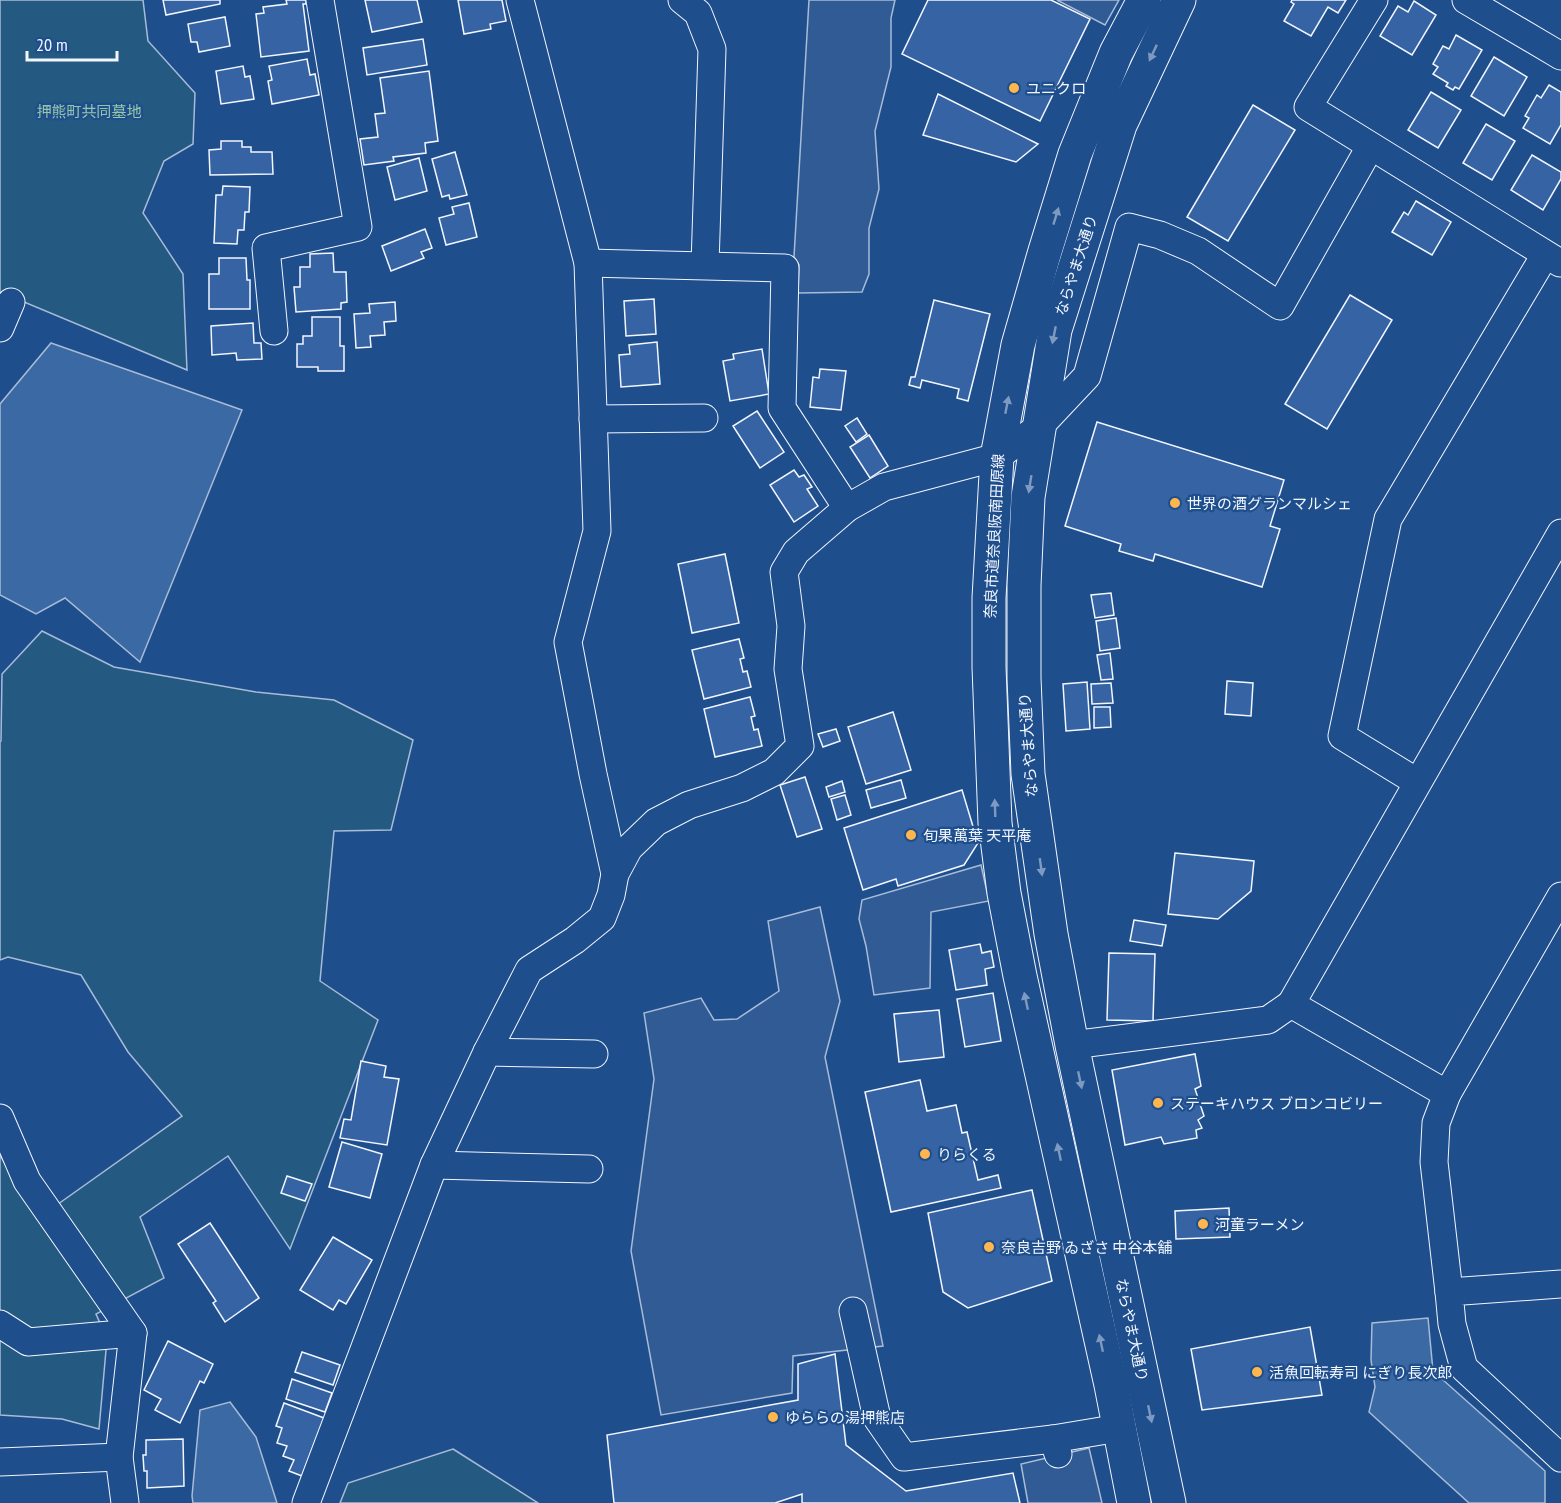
<svg xmlns="http://www.w3.org/2000/svg" width="1561" height="1503" viewBox="0 0 1561 1503" font-family="'PT Sans Narrow','Noto Sans JP',sans-serif">
<rect width="100%" height="100%" fill="#1f4e8c"/>
<g fill="#245a82" stroke="#a8bbd7" stroke-width="1.5">
<path d="M0 0H143L148 41 195 93 193 144 164 161 143 213 183 274 187 370 0 292Z"/>
<path d="M42 631 114 667 256 692 334 700 413 740 391 830 334 831 320 981 378 1020 290 1249 228 1156 140 1217 164 1278 96 1314 107 1339 99 1429 62 1419 0 1415V1155L37 1219 182 1116 128 1052 81 975 8 957 0 960V742L1 741 2 674Z"/>
<path d="M453 1449 538 1503H340L348 1483Z"/>
</g>
<g fill="#305b95" stroke="#a8bbd7" stroke-width="1.5">
<path d="M809 0H895L891 18V67L875 131 879 189 869 228V274L862 292 798 293 799 265 794 257Z"/>
<path d="M1057 0H1119L1105 25Z"/>
<path d="M981 865 989 901 931 912 930 988 874 995 866 946 859 919 862 900Z"/>
<path d="M820 907 840 1001 825 1057 883 1346 793 1356 792 1393 661 1415 631 1251 654 1079 644 1013 701 998 714 1020 737 1019 779 991 768 921Z"/>
<path d="M1089 1448 1102 1503H1028L1021 1464Z"/>
</g>
<g fill="#3b69a3" stroke="#a8bbd7" stroke-width="1.5">
<path d="M51 343 242 410 140 662 65 598 36 614 0 595V404Z"/>
<path d="M1428 1318 1433 1371 1545 1471V1503H1469L1369 1412 1375 1387 1371 1360 1372 1323Z"/>
<path d="M230 1402 256 1437 277 1503H193L192 1496 200 1410Z"/>
</g>
<g fill="#3563a3" stroke="#f2f6ff" stroke-width="1.5">
<path d="M163 0H220V4L166 15Z"/>
<path d="M286 0H306V4H303L309 51 261 57 256 14 264 13 263 7 287 4Z"/>
<path d="M365 0H417L422 22 372 32Z"/>
<path d="M458 0H502L506 21 490 24 491 29 464 34Z"/>
<path d="M928 0H1051L1090 19 1040 121 902 54Z"/>
<path d="M1292 0H1346L1338 13 1328 7 1311 36 1284 21 1294 4 1291 2Z"/>
<path d="M1414 1 1436 15 1412 55 1380 36 1398 6 1408 12Z"/>
<path d="M225 17 230 46 199 52 197 42H191L188 24Z"/>
<path d="M1456 35 1482 50 1459 89 1455 87 1453 90 1446 86 1448 83 1433 74 1438 67 1433 64 1443 46 1449 49Z"/>
<path d="M423 39 427 65 367 75 363 48Z"/>
<path d="M1494 57 1527 77 1504 116 1471 96Z"/>
<path d="M307 59 310 75 315 74 319 95 272 104 268 81 272 80 269 66Z"/>
<path d="M243 66 245 77 250 76 254 99 221 104 216 71Z"/>
<path d="M429 71 438 141 425 143 426 153 393 157 394 161 364 165 360 139 378 137 375 114 385 113 380 78Z"/>
<path d="M1549 85 1561 92V125L1550 144 1523 128 1529 118 1525 116 1537 95 1541 98Z"/>
<path d="M1431 92 1461 110 1438 148 1408 130Z"/>
<path d="M938 94 1038 144 1016 162 923 135Z"/>
<path d="M1253 105 1295 130 1228 241 1187 217Z"/>
<path d="M1486 124 1515 141 1492 180 1463 163Z"/>
<path d="M221 141H242V147H251V152H272L273 174 210 175 209 150 221 149Z"/>
<path d="M455 152 467 195 450 199 449 195 442 197 432 159Z"/>
<path d="M1532 155 1561 172V179L1543 210 1511 190Z"/>
<path d="M419 158 427 191 395 200 387 167Z"/>
<path d="M223 186 250 187 249 212H245L244 230H238L237 244 214 243 216 195H222Z"/>
<path d="M1416 201 1451 222 1432 255 1392 232 1404 212 1408 215Z"/>
<path d="M469 203 477 237 446 245 439 218 454 214 452 207Z"/>
<path d="M425 229 432 248 421 252 424 258 391 271 382 246Z"/>
<path d="M333 253 334 272H346L347 302 341 303V309L296 312 294 287H300V267H310V254Z"/>
<path d="M219 258H246L247 280H250V309H209V274H219Z"/>
<path d="M1350 295 1392 320 1327 429 1285 404Z"/>
<path d="M654 299 656 334 626 336 624 301Z"/>
<path d="M934 300 990 314 968 401 957 398 959 389 922 380 920 388 909 385 911 377H915Z"/>
<path d="M395 302 396 321 384 322 385 335 370 336 371 347 356 348 354 314 370 313 369 304Z"/>
<path d="M312 317H340V346H344V371H318V367H297V344H303V336H312Z"/>
<path d="M253 323 254 343H261L262 359 237 360 236 353 212 355 211 326Z"/>
<path d="M657 342 660 384 621 387 619 355 630 354 629 345Z"/>
<path d="M762 349 769 394 730 401 723 361 734 359 733 354Z"/>
<path d="M820 369 846 371 841 410 810 407 813 377 819 378Z"/>
<path d="M757 411 784 452 760 468 733 426Z"/>
<path d="M857 418 867 434 856 442 845 426Z"/>
<path d="M1097 422 1284 480 1270 526 1280 529 1262 587 1155 554 1153 561 1119 551 1121 544 1065 526Z"/>
<path d="M869 435 888 466 870 478 850 447Z"/>
<path d="M794 470 799 477 804 475 812 487 807 489 818 506 794 522 770 485Z"/>
<path d="M725 554 739 623 692 633 678 564Z"/>
<path d="M1111 593 1114 615 1095 618 1091 595Z"/>
<path d="M1116 618 1120 648 1100 651 1096 621Z"/>
<path d="M739 639 744 658 740 659 743 672 747 671 751 687 704 699 692 650Z"/>
<path d="M1110 653 1113 679 1101 680 1097 655Z"/>
<path d="M1227 681 1253 683 1251 716 1225 714Z"/>
<path d="M1087 682 1090 729 1066 731 1063 684Z"/>
<path d="M1111 683 1113 703 1092 704 1091 684Z"/>
<path d="M750 697 755 716 751 717 754 730 758 729 762 746 715 757 704 709Z"/>
<path d="M1094 707H1110L1111 727 1094 728Z"/>
<path d="M893 712 911 770 866 784 848 727Z"/>
<path d="M836 729 840 741 823 747 818 734Z"/>
<path d="M805 777 822 829 797 837 780 785Z"/>
<path d="M901 780 906 798 871 808 866 790Z"/>
<path d="M842 781 845 792 829 797 826 787Z"/>
<path d="M962 790 978 843 964 865 898 886 896 879 863 890 844 828Z"/>
<path d="M845 795 851 815 837 820 831 799Z"/>
<path d="M1175 853 1254 861 1251 891 1218 919 1168 914Z"/>
<path d="M1134 920 1166 925 1162 946 1130 941Z"/>
<path d="M980 944 982 953 991 951 994 967 985 969 987 985 956 990 949 950Z"/>
<path d="M1109 953 1155 954 1153 1021 1107 1020Z"/>
<path d="M993 993 1001 1041 965 1047 957 999Z"/>
<path d="M939 1010 944 1057 899 1062 894 1014Z"/>
<path d="M1195 1054 1201 1086 1195 1089 1204 1116 1198 1120 1202 1128 1196 1130 1197 1138 1164 1144 1161 1137 1125 1145 1112 1070Z"/>
<path d="M361 1061 386 1066 384 1077 399 1079 387 1145 340 1138 344 1119 351 1120Z"/>
<path d="M920 1080 927 1111 956 1105 962 1133 967 1132 978 1180 998 1175 1001 1188 891 1212 865 1092Z"/>
<path d="M342 1142 382 1154 370 1198 329 1187Z"/>
<path d="M287 1176 312 1184 305 1201 281 1193Z"/>
<path d="M1032 1190 1052 1281 968 1308 943 1292 928 1213Z"/>
<path d="M1229 1208 1230 1237 1176 1239 1175 1211Z"/>
<path d="M210 1223 259 1298 225 1322 213 1303 216 1301 178 1244Z"/>
<path d="M333 1237 372 1260 346 1304 339 1300 333 1310 300 1290Z"/>
<path d="M1310 1327 1322 1395 1202 1410 1191 1349Z"/>
<path d="M168 1341 213 1364 204 1383 200 1381 180 1423 155 1410 161 1399 144 1390Z"/>
<path d="M302 1352 340 1365 333 1385 295 1372Z"/>
<path d="M835 1354 846 1445 906 1491 1013 1473 1020 1503H802V1494L775 1503H614L607 1435 798 1400V1364Z"/>
<path d="M292 1379 332 1393 325 1412 286 1399Z"/>
<path d="M284 1403 324 1418 302 1476 289 1471 294 1460 283 1456 287 1446 277 1443 282 1428 276 1426Z"/>
<path d="M183 1439 184 1486 147 1488V1471H144L143 1455H146V1440Z"/>
</g>
<g fill="none" stroke-linecap="round" stroke-linejoin="round">
<defs>
<g id="street">
<path d="M520 0 588 263 597 531 568 642 593 774 615 874"/>
<path d="M682 0 698 13 712 49 705 265"/>
<path d="M1374 0 1308 107 1560 263"/>
<path d="M1466 0 1561 56"/>
<path d="M588 263 785 268 782 408 847 508"/>
<path d="M0 328 11 302"/>
<path d="M274 331 266 248 358 227 320 0"/>
<path d="M593 419 704 418"/>
<path d="M1417 782 1342 736 1388 519 1545 255"/>
<path d="M1072 1045 1268 1020 1291 1004"/>
<path d="M487 1052 594 1054"/>
<path d="M1447 1094 1291 1004 1561 533"/>
<path d="M0 1118 27 1181 133 1333 119 1457 125 1503"/>
<path d="M434 1165 589 1169"/>
<path d="M1561 1284 1449 1292 1452 1324 1464 1368 1561 1458"/>
<path d="M1449 1292 1434 1162 1436 1123 1447 1094 1561 896"/>
<path d="M853 1311 877 1418 904 1457 1053 1439"/>
<path d="M0 1324 28 1342 133 1333"/>
<path d="M1058 1454 1053 1439 1119 1428"/>
<path d="M0 1462 119 1457"/>
<path d="M306 1503 434 1165 487 1052 529 970 575 940 602 918 611 895 615 874 629 848 656 822 689 805 742 788 774 772 800 746 788 669 791 626 784 572 796 552 847 508 884 487 997 457 1039 427 1087 376 1129 227 1160 235 1198 251 1280 306 1370 147"/>
</g>
<g id="secondary">
<path d="M1134 1503 1111 1385 1020 976 1004 893 995 823 989 667V598L997 457 1018 345 1045 251 1075 154 1116 53 1144 0"/>
<path d="M1169 1503 1072 1045 1051 934 1028 774 1024 678V586L1028 497 1055 330 1120 125 1179 0"/>
</g>
</defs>
<use href="#street" stroke="#f2f6ff" stroke-width="29"/>
<use href="#secondary" stroke="#f2f6ff" stroke-width="35"/>
<use href="#street" stroke="#1f4e8c" stroke-width="27"/>
<use href="#secondary" stroke="#1f4e8c" stroke-width="33"/>
</g>
<defs><path id="oneway-solid" d="M-6-.8H1V-3.2L6.5 0L1 3.2V.8H-6Z" transform="scale(1.5)"/></defs>
<g fill="#7e9ac0">
<use href="#oneway-solid" transform="translate(1153 53) rotate(115)"/>
<use href="#oneway-solid" transform="translate(1056 216) rotate(-73)"/>
<use href="#oneway-solid" transform="translate(1054 335) rotate(101)"/>
<use href="#oneway-solid" transform="translate(1007 405) rotate(-79)"/>
<use href="#oneway-solid" transform="translate(1030 484) rotate(99)"/>
<use href="#oneway-solid" transform="translate(995 808) rotate(-92)"/>
<use href="#oneway-solid" transform="translate(1041 867) rotate(82)"/>
<use href="#oneway-solid" transform="translate(1026 1001) rotate(-102)"/>
<use href="#oneway-solid" transform="translate(1080 1080) rotate(78)"/>
<use href="#oneway-solid" transform="translate(1059 1152) rotate(-102)"/>
<use href="#oneway-solid" transform="translate(1101 1343) rotate(-102)"/>
<use href="#oneway-solid" transform="translate(1150 1414) rotate(78)"/>
</g>
<g fill="#ffb74d" stroke="#1f4e8c" stroke-width="2">
<circle cx="1014" cy="88" r="6"/>
<circle cx="1175" cy="503" r="6"/>
<circle cx="911" cy="835" r="6"/>
<circle cx="1158" cy="1103" r="6"/>
<circle cx="925" cy="1154" r="6"/>
<circle cx="1203" cy="1224" r="6"/>
<circle cx="989" cy="1247" r="6"/>
<circle cx="1257" cy="1372" r="6"/>
<circle cx="773" cy="1417" r="6"/>
</g>
<g text-anchor="middle" dominant-baseline="central" stroke-width="4.5" stroke-linejoin="round" paint-order="stroke">
<g font-size="15" fill="#f2f6ff" stroke="#1f4e8c" text-anchor="start">
<text x="1026" y="88">ユニクロ</text>
<text x="1187" y="503">世界の酒グランマルシェ</text>
<text x="923" y="835">旬果萬葉 天平庵</text>
<text x="1170" y="1103">ステーキハウス ブロンコビリー</text>
<text x="937" y="1154">りらくる</text>
<text x="1215" y="1224">河童ラーメン</text>
<text x="1001" y="1247">奈良吉野 ゐざさ 中谷本舗</text>
<text x="1269" y="1372">活魚回転寿司 にぎり長次郎</text>
<text x="785" y="1417">ゆららの湯押熊店</text>
</g>
<g font-size="15" fill="#97c8a6" stroke="#1f4e8c">
<text x="89" y="111">押熊町共同墓地</text>
</g>
<g font-size="15" fill="#f2f6ff" stroke="#1f4e8c">
<text transform="translate(1076 265) rotate(-72)">ならやま大通り</text>
<text transform="translate(994 536) rotate(-87)">奈良市道奈良阪南田原線</text>
<text transform="translate(1028 745) rotate(-94)">ならやま大通り</text>
<text transform="translate(1132 1330) rotate(78)">ならやま大通り</text>
</g>
</g>
<path d="M27 51v9h90v-9" fill="none" stroke="#f2f6ff" stroke-width="3"/>
<text x="36" y="51" font-size="18" fill="#f2f6ff" stroke="#1f4e8c" stroke-width="4.5" paint-order="stroke">20 m</text>
</svg>
